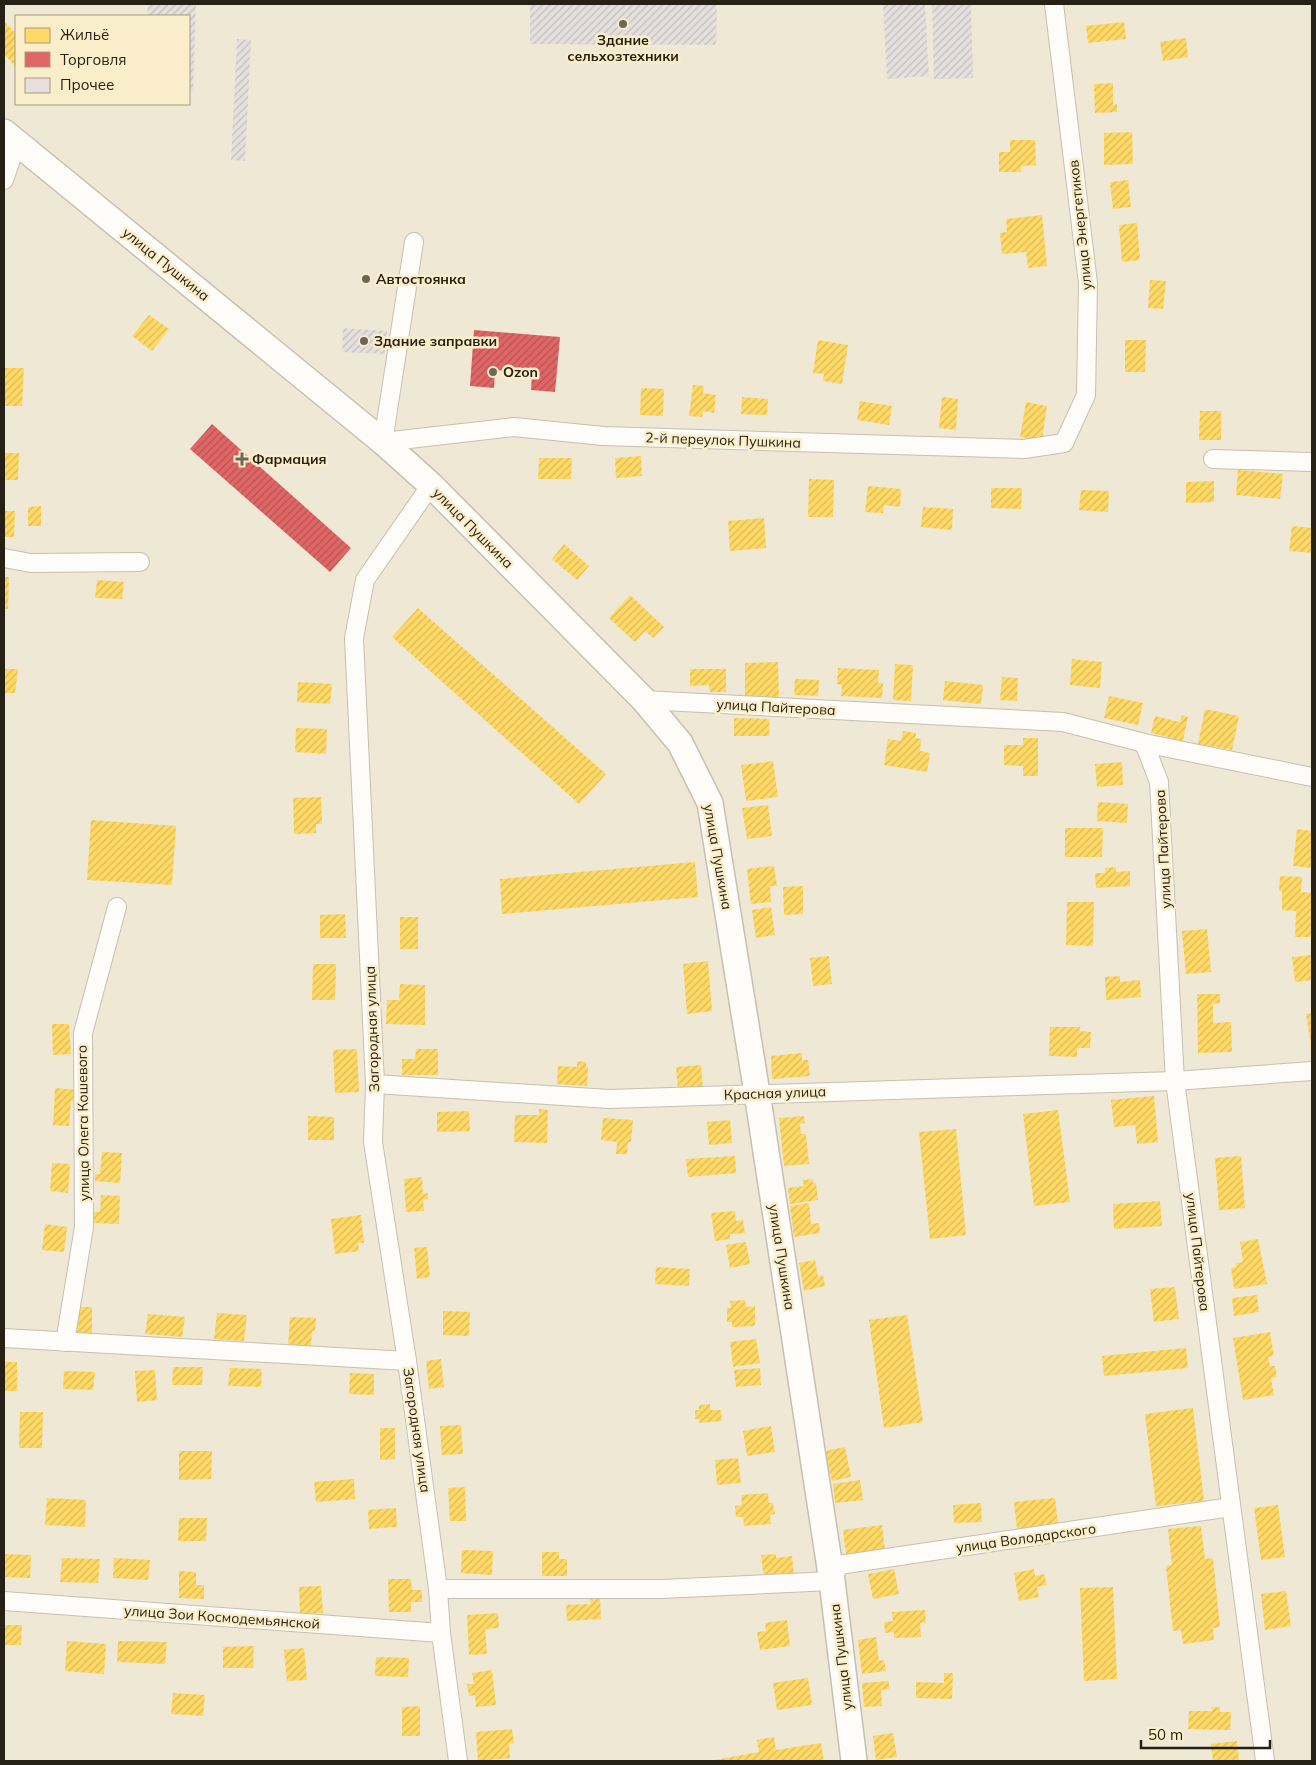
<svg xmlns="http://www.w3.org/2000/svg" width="1316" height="1765" viewBox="0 0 1316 1765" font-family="Mulish,sans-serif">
<defs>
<pattern id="homes-hatch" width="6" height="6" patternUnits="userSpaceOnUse" patternTransform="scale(1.25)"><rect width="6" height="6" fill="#ffd966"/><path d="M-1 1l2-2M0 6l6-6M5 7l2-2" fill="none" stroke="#daba58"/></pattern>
<pattern id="shops-hatch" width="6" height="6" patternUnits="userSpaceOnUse" patternTransform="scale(1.25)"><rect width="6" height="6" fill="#e06666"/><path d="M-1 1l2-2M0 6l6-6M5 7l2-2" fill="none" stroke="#b55453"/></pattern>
<pattern id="building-hatch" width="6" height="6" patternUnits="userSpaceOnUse" patternTransform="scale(1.25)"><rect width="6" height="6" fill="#e5e0de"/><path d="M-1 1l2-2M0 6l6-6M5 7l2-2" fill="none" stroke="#c4c0be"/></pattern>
</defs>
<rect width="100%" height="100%" fill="#efe8d5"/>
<g fill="url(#homes-hatch)">
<path d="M4 21 16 34V67L4 54Z"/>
<path d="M1124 22 1126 39 1088 43 1086 26Z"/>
<path d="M1186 38 1188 57 1163 61 1160 42Z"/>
<path d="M1113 83V105L1117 104V112L1095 113 1094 84Z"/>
<path d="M1132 132 1133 164 1104 165V133Z"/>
<path d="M1010 140H1035L1036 165 1021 166V172H999V152H1010Z"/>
<path d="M1128 180 1131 207 1113 209 1110 182Z"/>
<path d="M1042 215 1047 266 1028 268 1026 252 1002 254 1000 233 1007 232 1006 219Z"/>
<path d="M1137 223 1140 260 1122 262 1119 225Z"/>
<path d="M1150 280 1166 281 1163 309 1148 308Z"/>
<path d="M149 315 169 329 152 351 132 336Z"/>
<path d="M818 340 848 345 842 384 823 381 824 374 813 373Z"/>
<path d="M1125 340H1146L1145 372H1125Z"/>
<path d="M5 368H24L22 406H4Z"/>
<path d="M693 385 704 386 703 393 716 395 714 413 703 411 702 417 689 416Z"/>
<path d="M641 388 664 389 663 416 640 415Z"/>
<path d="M742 397 768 399 767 415 741 414Z"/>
<path d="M942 397 958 399 956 430 939 428Z"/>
<path d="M860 401 892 406 889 425 857 420Z"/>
<path d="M1026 402 1047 406 1042 440 1020 437Z"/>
<path d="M1200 411H1221V440H1199Z"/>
<path d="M4 453H19L18 480H4Z"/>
<path d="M641 456 642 476 616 478 615 458Z"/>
<path d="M539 458H572L571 479H538Z"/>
<path d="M1238 470 1283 474 1280 499 1236 495Z"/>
<path d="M809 479 834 480 833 517H808Z"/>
<path d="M1214 481V502L1186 503V482Z"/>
<path d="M868 486 901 489 900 507 884 505 883 513 865 512Z"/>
<path d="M991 488H1022L1021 509 991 508Z"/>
<path d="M1081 490 1109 491 1108 512 1079 510Z"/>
<path d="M41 506V526H28V507Z"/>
<path d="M923 507 953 509 952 530 921 527Z"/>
<path d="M4 511H15L14 537H4Z"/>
<path d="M764 518 766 548 730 551 728 521Z"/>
<path d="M1292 526 1312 528V553L1289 551Z"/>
<path d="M564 544 589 566 577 580 552 559Z"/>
<path d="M4 577H9L8 609H4Z"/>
<path d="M97 580 124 582 122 599 95 598Z"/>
<path d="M630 595 664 627 653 638 645 631 635 642 609 618Z"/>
<path d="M418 608 606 774 579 804 392 637Z"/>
<path d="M1072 659 1102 662 1100 688 1070 685Z"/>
<path d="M778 662 779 697 745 698V663Z"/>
<path d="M895 664 913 665 911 701 893 700Z"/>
<path d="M838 668 879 670 878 683H883L882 698 841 696 842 685 837 684Z"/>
<path d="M4 669H18L15 693H4Z"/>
<path d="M690 669H726V692H710L709 685 690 686Z"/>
<path d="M1002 677 1018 678 1017 701 1000 700Z"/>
<path d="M795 679 819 680 818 696 794 695Z"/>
<path d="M945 681 983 685 981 704 943 700Z"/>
<path d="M298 682 332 684 330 704 297 702Z"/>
<path d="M1109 696 1143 703 1138 725 1104 718Z"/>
<path d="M1205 709 1239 716 1232 750 1198 744Z"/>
<path d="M1182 715 1188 717 1182 745 1167 742 1168 737 1151 733 1155 716 1180 722Z"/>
<path d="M734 718 769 719V736H734Z"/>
<path d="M296 728 327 729 326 754 295 752Z"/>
<path d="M903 731 916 733 915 738 921 739 920 751 930 753 927 772 884 765 888 739 901 741Z"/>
<path d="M1023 738H1038V776H1023V766L1004 765V745H1023Z"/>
<path d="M773 761 778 797 746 801 741 765Z"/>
<path d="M1122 762 1123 785 1097 787 1095 764Z"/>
<path d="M321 797 322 824H316V833L294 834 293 798Z"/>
<path d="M1098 802 1128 804 1127 823 1097 821Z"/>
<path d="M768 805 772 836 747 839 742 808Z"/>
<path d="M91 820 176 826 172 885 87 880Z"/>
<path d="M1065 828H1103L1102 857H1065Z"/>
<path d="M1297 829 1312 831V868L1293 866Z"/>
<path d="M695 862 698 897 502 914 500 879Z"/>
<path d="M774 866 777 886H770L771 902 751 904 747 869Z"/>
<path d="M1116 867V872L1130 871V886L1096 888 1095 873H1105V868Z"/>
<path d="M1280 876 1302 877 1301 892 1312 893V937H1295L1296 911 1282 910V891H1279Z"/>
<path d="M803 886V914L784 915 783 887Z"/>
<path d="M1067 902H1094L1093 946 1066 945Z"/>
<path d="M771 907 775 935 756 938 752 910Z"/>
<path d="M345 914 346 938H320V915Z"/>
<rect x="400" y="917" width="18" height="32"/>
<path d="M1207 929 1211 972 1186 974 1182 931Z"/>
<path d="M1312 955V980L1295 982 1292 957Z"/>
<path d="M829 956 832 984 813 986 810 958Z"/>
<path d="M708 961 712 1011 687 1014 683 964Z"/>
<path d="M313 964H336L335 1000H312Z"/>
<path d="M1120 976V982L1140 980 1141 997 1106 1000 1105 977Z"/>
<path d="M400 984 425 985V1025L386 1024 387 1000H399Z"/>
<path d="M1197 994H1220V1003L1213 1004V1023L1231 1022 1232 1052 1198 1053Z"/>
<path d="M1312 1013V1046H1311L1306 1014Z"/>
<path d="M52 1024H69L71 1054 53 1055Z"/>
<path d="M1050 1027H1080L1079 1031 1091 1032 1090 1048H1077V1057L1049 1056Z"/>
<path d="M357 1049 359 1092 335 1093 333 1050Z"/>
<path d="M416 1049H438V1075H402V1059H415Z"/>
<path d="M802 1053V1060H808L810 1076 772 1079 771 1056Z"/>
<path d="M577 1061 586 1062V1066L588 1067 587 1086 557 1084 558 1066 577 1067Z"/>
<path d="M701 1065 703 1089 678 1091 676 1067Z"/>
<path d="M55 1088 78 1090V1102L71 1101 69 1126 53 1125Z"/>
<path d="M1154 1096 1158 1142 1137 1144 1135 1125 1114 1127 1111 1100Z"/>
<path d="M539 1109 548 1110 547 1143 514 1142 515 1115H539Z"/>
<path d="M1058 1110 1070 1202 1034 1206 1023 1114Z"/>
<path d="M469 1111 470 1131 437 1132V1112Z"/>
<path d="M308 1116 334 1117V1140H308Z"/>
<path d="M804 1116 805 1123 800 1124 801 1134H806L809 1164 784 1166 779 1118Z"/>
<path d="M603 1118 633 1120 631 1142H628L627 1154H616L617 1142 601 1140Z"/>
<path d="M730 1120 732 1143 709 1145 707 1122Z"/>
<path d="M956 1129 966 1235 930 1239 919 1132Z"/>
<path d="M102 1152 122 1153 120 1183 95 1181V1174H100Z"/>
<path d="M735 1156 736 1173 688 1177 686 1159Z"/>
<path d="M1241 1156 1245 1208 1219 1210 1215 1158Z"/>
<path d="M52 1163 70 1164 68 1193 50 1191Z"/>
<path d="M422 1177 423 1194 428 1193V1199H423L424 1211 406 1212 404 1179Z"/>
<path d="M813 1179V1183H816L818 1200 790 1204 788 1188 804 1186 803 1180Z"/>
<path d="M101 1195 120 1196 119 1224 94 1223V1212H100Z"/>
<path d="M1160 1201 1162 1226 1114 1229 1113 1204Z"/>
<path d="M809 1203 811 1224 819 1223 820 1233 794 1237 790 1206Z"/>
<path d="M735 1211 736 1221 743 1220 745 1233 730 1234V1239L715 1241 711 1213Z"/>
<path d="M361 1215 364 1243H358L359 1251 335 1254 331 1219Z"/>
<path d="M45 1224 67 1227 64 1252 42 1250Z"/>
<path d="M1258 1239 1267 1284 1234 1289 1231 1268 1236 1267V1263L1243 1262 1240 1242Z"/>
<path d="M746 1242 750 1264 730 1268 726 1245Z"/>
<path d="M427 1247 430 1277 417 1279 414 1248Z"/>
<path d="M815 1260 818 1277 823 1275 825 1286 804 1291 799 1263Z"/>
<path d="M656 1267 690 1269 689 1286 655 1284Z"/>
<path d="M1175 1287 1179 1319 1154 1322 1150 1289Z"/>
<path d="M1257 1295 1259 1312 1234 1316 1232 1298Z"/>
<path d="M745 1300 746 1307 755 1306V1326L732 1327V1322H727V1308H731L730 1301Z"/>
<rect x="77" y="1307" width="15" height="26"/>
<path d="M443 1311 470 1312 469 1336 443 1335Z"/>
<path d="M217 1313 247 1315 244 1341 214 1339Z"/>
<path d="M148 1314 185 1317 182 1337 145 1334Z"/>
<path d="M907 1315 923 1422 884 1428 869 1320Z"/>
<path d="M290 1317 316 1318 315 1331H312L311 1347 288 1346Z"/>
<path d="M1270 1332 1274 1356 1268 1357 1270 1366H1275L1277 1377 1271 1378 1274 1395 1243 1400 1233 1338Z"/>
<path d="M756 1339 760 1363 733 1367 730 1342Z"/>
<path d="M1186 1348 1188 1368 1104 1376 1102 1356Z"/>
<path d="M441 1359 444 1387 429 1389 426 1361Z"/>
<rect x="4" y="1362" width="13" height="29"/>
<path d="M173 1367H203L202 1385H172Z"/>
<path d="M230 1368 262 1369 261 1387 228 1386Z"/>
<path d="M760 1368 761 1385 736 1387 734 1370Z"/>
<path d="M155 1370 157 1400 137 1402 135 1371Z"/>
<path d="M64 1371 95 1372 93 1390 63 1389Z"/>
<path d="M350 1373 374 1374V1395L349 1394Z"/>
<path d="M710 1404V1410H721L722 1421 699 1423V1419H695V1410H699V1405Z"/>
<path d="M1193 1408 1204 1501 1156 1506 1145 1414Z"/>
<path d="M20 1412H43L42 1448H19Z"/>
<path d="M461 1425 463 1454 442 1455 440 1426Z"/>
<path d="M771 1426 775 1452 747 1456 743 1431Z"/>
<path d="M380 1428H395V1459L380 1460Z"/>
<path d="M845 1447 851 1477 832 1481 825 1451Z"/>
<path d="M179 1451H212L211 1479 179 1480Z"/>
<path d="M738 1458 741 1483 717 1485 715 1460Z"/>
<path d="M354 1479 355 1499 316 1502 314 1482Z"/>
<path d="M860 1480 863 1500 835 1503 833 1484Z"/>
<path d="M465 1487 466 1521H450L448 1488Z"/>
<path d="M768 1493 769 1503H773L775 1514 770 1515 771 1524 744 1526 743 1517H736L735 1506 742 1505 741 1495Z"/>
<path d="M47 1498 86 1500 85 1527 45 1525Z"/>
<path d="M1055 1498 1058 1525 1017 1529 1014 1502Z"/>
<path d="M981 1503 982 1522 954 1523 953 1505Z"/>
<path d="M1278 1505 1285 1557 1261 1560 1254 1508Z"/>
<path d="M396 1508 397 1527 369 1529 368 1510Z"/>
<path d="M179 1518H207L206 1541H178Z"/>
<path d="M882 1525 885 1550 846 1555 843 1530Z"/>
<path d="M1201 1526 1205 1559 1213 1558 1220 1627 1213 1628 1214 1640 1183 1644 1181 1630 1173 1631 1166 1566 1172 1565 1168 1529Z"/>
<path d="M462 1550 493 1551 492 1575 461 1573Z"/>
<path d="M542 1552H559V1559H567V1576H542Z"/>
<path d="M4 1554 31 1555 30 1578 4 1577Z"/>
<path d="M776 1554V1558L792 1556 794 1576 764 1579 761 1555Z"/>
<path d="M62 1558 100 1559 98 1583 60 1582Z"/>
<path d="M114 1558 150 1560 148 1580 113 1578Z"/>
<path d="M894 1569 899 1594 873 1599 868 1574Z"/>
<path d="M1034 1569 1035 1576 1044 1574 1047 1585 1037 1587 1039 1597 1019 1601 1014 1573Z"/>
<path d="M179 1571 196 1572V1585H204V1599L179 1598Z"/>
<path d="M388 1579H411L412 1590H422V1602H411V1612H389Z"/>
<path d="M321 1586 323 1613 300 1614 299 1587Z"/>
<path d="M1113 1587 1117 1679 1084 1681 1080 1588Z"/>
<path d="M1286 1591 1291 1626 1265 1630 1261 1594Z"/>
<path d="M600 1596 601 1619 567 1621 566 1605 591 1604 590 1597Z"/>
<path d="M925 1610 926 1623H920L921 1637 894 1638V1632L885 1633 884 1622 893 1621 892 1612Z"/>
<path d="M498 1613 499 1628 485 1629 487 1654 469 1655 467 1615Z"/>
<path d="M787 1620 790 1646 760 1650 757 1632 766 1631 765 1623Z"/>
<path d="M4 1625H22L21 1645H4Z"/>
<path d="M876 1637 879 1661 884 1660 886 1671 862 1674 858 1640Z"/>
<path d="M67 1641 106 1644 104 1674 65 1671Z"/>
<path d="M118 1641 167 1642 165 1664 117 1662Z"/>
<path d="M254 1646 253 1668H223V1647Z"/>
<path d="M304 1648 307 1680 287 1681 284 1650Z"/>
<path d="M376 1657 409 1658 408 1677 375 1676Z"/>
<path d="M492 1670 496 1705 476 1707 475 1695 469 1696 467 1684H474L472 1673Z"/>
<path d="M944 1673H953L952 1699 916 1698V1682L944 1683Z"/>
<path d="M808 1678 812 1705 777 1710 773 1683Z"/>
<path d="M889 1681V1689L881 1690 882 1706 864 1707 862 1683Z"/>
<path d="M173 1693 205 1695 203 1716 171 1714Z"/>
<path d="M420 1706V1736H402V1707Z"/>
<path d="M1212 1707H1220V1712H1231L1230 1730 1188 1729 1189 1711H1212Z"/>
<path d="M512 1729 514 1743 509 1744 510 1758 478 1761 476 1732Z"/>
<path d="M893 1733 897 1757 876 1760 873 1736Z"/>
<path d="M774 1737 776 1750 821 1743 824 1761H709L759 1752 757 1740Z"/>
<path d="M1237 1741 1239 1761H1213L1211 1744Z"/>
</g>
<g fill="url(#shops-hatch)">
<path d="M474 330 560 337 555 392 531 390 532 373 495 370 494 388 470 386Z"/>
<path d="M212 424 351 548 330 572 190 449Z"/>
</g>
<g fill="url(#building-hatch)">
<path d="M148 4H196L193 91H189V16H147Z"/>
<path d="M530 4H717L716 45 530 44Z"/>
<path d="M883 4H925L929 76 887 79Z"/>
<path d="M932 4H971L973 78 934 79Z"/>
<path d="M237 39 251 40 245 161 231 160Z"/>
<path d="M343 328 387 331 385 354 342 352Z"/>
</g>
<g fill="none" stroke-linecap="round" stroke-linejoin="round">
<defs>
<g id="minor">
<path d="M4 180 17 142"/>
<path d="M414 242 383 442 514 427 603 436 1024 449 1064 443 1086 395 1088 283 1054 4"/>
<path d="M1213 459 1312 462"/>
<path d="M431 485 365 580 354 638 375 1084 373 1142 407 1361 438 1589 441 1633 458 1761"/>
<path d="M4 558 31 563 140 562"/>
<path d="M644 700 1063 722 1144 743 1312 777"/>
<path d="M1144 743 1159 782 1175 1081 1265 1761"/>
<path d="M375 1084 609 1099 1175 1081 1312 1071"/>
<path d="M4 1338 407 1361"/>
<path d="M65 1342 84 1227 83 1033 117 907"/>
<path d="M438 1589H662L832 1581 839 1565 1231 1507"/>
<path d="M4 1601 441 1633"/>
</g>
<path id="secondary" d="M4 132 383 442 431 485 644 700 680 743 710 803 757 1093 832 1581 854 1761"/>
</defs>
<use href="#minor" stroke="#c6c0b1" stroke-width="20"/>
<use href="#secondary" stroke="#c6c0b1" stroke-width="28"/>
<use href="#minor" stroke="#fdfcf9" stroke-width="18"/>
<use href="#secondary" stroke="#fdfcf9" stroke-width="25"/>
</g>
<g fill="#6c6758" stroke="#faeeca" stroke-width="2">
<circle cx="623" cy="24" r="5"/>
<circle cx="366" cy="279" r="5"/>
<circle cx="364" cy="341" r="5"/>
<circle cx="493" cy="372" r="5"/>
<path d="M239.5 451.5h5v5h5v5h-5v5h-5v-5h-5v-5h5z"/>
</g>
<g text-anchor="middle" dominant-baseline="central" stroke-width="5" stroke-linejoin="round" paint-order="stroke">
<g font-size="14" font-weight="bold" fill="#262114" stroke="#faeeca" text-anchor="start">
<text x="623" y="40" text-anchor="middle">Здание<tspan x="623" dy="16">сельхозтехники</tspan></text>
<text x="376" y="279">Автостоянка</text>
<text x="374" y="341">Здание заправки</text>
<text x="503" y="372">Ozon</text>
<text x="252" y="459">Фармация</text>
</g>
<g font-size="14" fill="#262114" stroke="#faeeca">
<text transform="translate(1080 225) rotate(-96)">улица Энергетиков</text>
<text transform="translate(166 264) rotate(39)">улица Пушкина</text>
<text transform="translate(723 440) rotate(2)">2-й переулок Пушкина</text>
<text transform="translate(473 528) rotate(45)">улица Пушкина</text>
<text transform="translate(776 707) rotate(3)">улица Пайтерова</text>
<text transform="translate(1163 849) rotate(-93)">улица Пайтерова</text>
<text transform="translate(718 857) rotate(80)">улица Пушкина</text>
<text transform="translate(372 1029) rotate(-92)">Загородная улица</text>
<text transform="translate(775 1093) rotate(-2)">Красная улица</text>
<text transform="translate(83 1123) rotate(-91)">улица Олега Кошевого</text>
<text transform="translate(1198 1252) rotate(83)">улица Пайтерова</text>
<text transform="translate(782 1257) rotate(81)">улица Пушкина</text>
<text transform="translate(417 1430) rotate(82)">Загородная улица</text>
<text transform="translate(1026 1538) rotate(-8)">улица Володарского</text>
<text transform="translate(222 1617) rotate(4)">улица Зои Космодемьянской</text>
<text transform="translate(841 1657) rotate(-97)">улица Пушкина</text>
</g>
</g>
<rect width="1316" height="1765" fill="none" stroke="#262114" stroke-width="10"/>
<rect x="15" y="15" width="175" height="90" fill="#faeeca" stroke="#a59c81"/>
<rect x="25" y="28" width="25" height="15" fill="#ffd966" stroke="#a59c81"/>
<text x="60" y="40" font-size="15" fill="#262114">Жильё</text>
<rect x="25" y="52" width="25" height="15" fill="#e06666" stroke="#a59c81"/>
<text x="60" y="65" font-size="15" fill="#262114">Торговля</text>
<rect x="25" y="78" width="25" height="15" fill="#e5e0de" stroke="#a59c81"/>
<text x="60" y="90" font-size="15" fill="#262114">Прочее</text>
<path d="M1141 1740v8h129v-8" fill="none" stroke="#262114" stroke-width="2.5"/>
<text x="1148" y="1740" font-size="15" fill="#262114" stroke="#faeeca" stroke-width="4" paint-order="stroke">50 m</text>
</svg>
